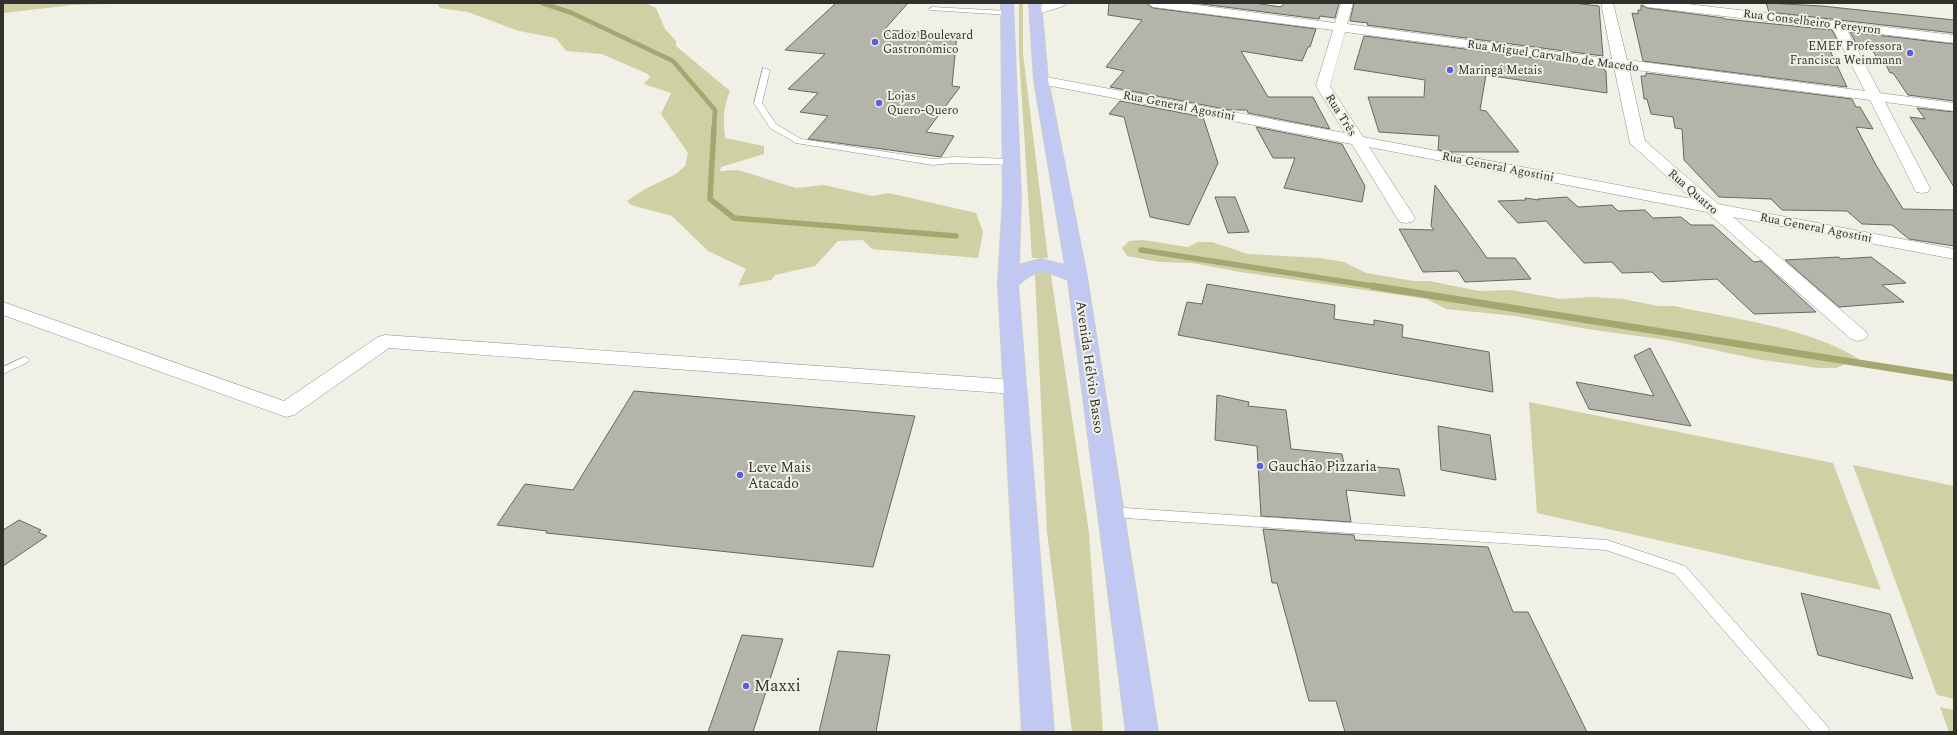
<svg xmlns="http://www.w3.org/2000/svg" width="1957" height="735" viewBox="0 0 1957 735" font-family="Spectral,serif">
<rect width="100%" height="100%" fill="#f0f0e7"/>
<g fill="#cfd0a4">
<path d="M3 3H148L73 5 3 13Z"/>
<path d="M437 3H645L656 8 665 29 676 41V46L730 91C723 108 723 120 725 138L764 146V154L721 167 720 171 738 170 796 188 824 185 872 196 889 193 976 213 983 232 978 258 872 249 863 240 838 241 815 266 775 275 771 280 738 286 746 269 708 251 672 216 631 205 627 201 645 189 676 174 685 166 688 153 661 114 671 93 644 84 650 77 648 74 602 54 566 51 556 38 519 31 468 12 440 8Z"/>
<path d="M1019 3H1023V54L1048 258H1032L1019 54Z"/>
<path d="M1143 240 1188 247 1198 242H1212L1248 254 1319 258 1344 262 1366 273 1414 281H1429L1479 291 1510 290 1561 299 1592 297 1623 299 1658 306H1674C1734 319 1807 327 1859 359L1836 368H1818L1757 359 1667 340 1587 329 1515 316 1446 309 1427 299 1240 272 1192 263 1159 262 1127 256 1122 248 1129 241Z"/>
<path d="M1047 271 1051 275 1089 533 1103 732H1072L1047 532 1035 275 1038 272Z"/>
<path d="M1529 402 1833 463 1881 590 1537 513Z"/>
<path d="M1853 465 1954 486V699L1937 695Z"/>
<path d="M1940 707 1954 710V732H1949Z"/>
</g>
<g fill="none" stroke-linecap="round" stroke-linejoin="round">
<path stroke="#a6a770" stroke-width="4.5" d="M542 3 572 13 673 61 715 110 714 128"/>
<g stroke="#a6a770" stroke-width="5.5">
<path d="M714 127 710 199 734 218 956 236"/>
<path d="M1141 250 1379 287"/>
</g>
<path stroke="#a6a770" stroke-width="7" d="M1372 286 1954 378"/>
</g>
<g fill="#b4b4ab" stroke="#696961">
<path d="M836 3H908L884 30 957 34 952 86 960 87 926 132 954 136 941 157 808 139 828 116 800 112 818 93 788 89 825 54 785 50Z"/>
<path d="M1109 3H1146L1153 8 1316 29 1310 47H1308L1302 61 1241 51 1268 97H1313L1330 129 1248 113 1247 110H1230L1110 87 1124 71 1106 67 1142 20 1108 15Z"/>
<path d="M1194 3H1254L1281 7 1284 3H1339L1335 18 1320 16 1319 19Z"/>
<path d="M1354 3H1573L1599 6 1603 56 1367 25 1368 23 1350 21Z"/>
<path d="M1766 3 1822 6 1954 20V33L1769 12Z"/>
<path d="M1641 5 1647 8 1724 18 1725 19 1832 30 1840 46 1827 44 1847 87 1643 61 1632 13 1638 14V10H1641Z"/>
<path d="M1850 32 1954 44V101L1908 95 1893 73H1890L1885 63 1879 62 1873 51 1859 49Z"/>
<path d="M1364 36 1604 67V70L1606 71 1607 93 1486 75 1480 110 1486 111 1519 152H1450L1438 150 1439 136 1379 132 1368 97H1424L1425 80 1354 69Z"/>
<path d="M1646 73 1852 99 1856 107H1860L1873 129 1856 127 1876 165 1903 209 1954 210V246L1909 239 1892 225 1862 224 1847 211 1782 210 1771 199 1719 197 1684 160 1682 129 1675 128 1673 117 1651 114 1647 99H1644L1641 76H1646Z"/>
<path d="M1120 101 1203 117 1218 163 1189 225 1150 217 1124 117 1109 114Z"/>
<path d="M1917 108 1954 112V187L1910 117 1925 119Z"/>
<path d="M1256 127 1342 144 1365 186 1362 202 1284 188 1295 158H1273Z"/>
<path d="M1435 185 1487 258H1515L1531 279 1465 282 1458 271 1423 272 1399 229 1434 230 1431 226Z"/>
<path d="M1215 197H1235L1249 232 1228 233Z"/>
<path d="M1567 197 1578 207 1612 205 1618 211 1645 210 1653 218 1681 217 1691 225H1713L1754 262 1761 261 1816 312 1754 314 1717 279 1662 282 1652 272 1622 273 1612 262 1584 263 1546 221 1518 223 1498 201 1526 200 1525 198 1539 200 1538 199Z"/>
<path d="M1839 257 1841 259 1871 257 1906 283 1882 285 1904 302 1839 307 1785 260Z"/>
<path d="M1207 284 1335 305 1334 319 1374 325V320L1403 325 1402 337 1489 352 1493 392 1178 335 1187 302 1202 304Z"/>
<path d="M1650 348 1691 426 1589 409 1576 382 1654 396 1634 356Z"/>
<path d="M634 391 915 416 873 567 546 533 547 531 497 525 525 484 573 490Z"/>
<path d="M1217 395 1249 402 1248 406 1286 410 1291 449 1342 454 1344 464 1399 469 1405 496 1346 490 1351 522 1261 516 1257 446 1215 440Z"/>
<path d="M1438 426 1490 435 1496 480 1441 470Z"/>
<path d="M19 520 41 530 38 532 47 536 3 566V530Z"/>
<path d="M1263 529 1354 535 1355 540 1488 547 1513 612H1528L1587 732H1345L1336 701H1309L1277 583H1272Z"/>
<path d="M1801 593 1890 614 1913 679 1818 655Z"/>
<path d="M742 635 783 639 753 732H708Z"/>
<path d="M838 651 890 655 876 732H819Z"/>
</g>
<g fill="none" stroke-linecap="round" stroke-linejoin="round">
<defs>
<g id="service">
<path d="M932 7 1008 11 1011 13 1008 15 930 10 929 9Z"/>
<path d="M763 68 770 70 762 103 776 124 801 139 933 159 953 157 1012 159 1016 162 1012 165 953 163 933 165 796 143 770 128 754 103Z"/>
<path d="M24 357 28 358 29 360 28 362 3 374V367Z"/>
<path d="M1110 507 1607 540 1685 566 1828 727 1830 732H1812L1675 574 1606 550 1110 517 1105 515 1104 512 1105 509Z"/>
</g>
<g id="minor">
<path d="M1047 3H1066L1064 6 1035 15 1029 11 1031 8Z"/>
<path d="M1147 3H1182L1335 23 1341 3H1353L1347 24 1612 59 1601 3H1613L1627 60 1865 91 1833 29 1647 7 1641 3H1679L1954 35V43L1847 30 1880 93 1954 103V111L1885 102 1930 188 1928 192 1922 193 1916 192 1870 100 1629 69 1645 141 1718 204 1954 249V259L1733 217 1865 331 1868 335 1865 339 1858 341 1851 339 1707 212 1369 147 1415 218 1412 222 1406 223 1400 222 1397 218 1352 144 1036 83 1034 80 1036 77 1041 76 1345 133 1316 86 1333 30 1153 7ZM1345 32 1614 67 1630 143 1692 199 1363 137 1330 86Z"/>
<path d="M3 302 284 401 378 337 385 335 1015 380 1023 382 1026 387 1023 392 1015 394 389 348 294 415 286 417 3 315Z"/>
</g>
<path id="primary" d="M1001 3H1013L1021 197 1019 265 1041 259 1065 265 1034 80 1029 3H1041L1048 80 1087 277 1158 732H1126L1068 280C1044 270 1038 267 1018 285L1054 732H1022L998 283 1003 197Z"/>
</defs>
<use href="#service" stroke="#919188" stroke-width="1"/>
<use href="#minor" stroke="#919188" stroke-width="1"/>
<use href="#primary" stroke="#cdcdcc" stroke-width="2"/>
<use href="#service" fill="#fff" fill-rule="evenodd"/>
<use href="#minor" fill="#fff" fill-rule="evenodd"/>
<use href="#primary" fill="#c1c8f2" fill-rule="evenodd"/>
</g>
<g fill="#5b62d9" stroke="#f0f0e7" stroke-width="1.5">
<circle cx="875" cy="42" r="4"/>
<circle cx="1910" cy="53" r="4"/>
<circle cx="1450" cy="70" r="4"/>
<circle cx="879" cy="103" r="4"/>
<circle cx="1260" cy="466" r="4"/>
<circle cx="740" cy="475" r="4"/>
<circle cx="746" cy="686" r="4"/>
</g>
<g text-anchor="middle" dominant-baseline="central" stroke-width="4" stroke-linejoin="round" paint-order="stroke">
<g font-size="12" fill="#30302c" stroke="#f0f0e7">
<text transform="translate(1812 22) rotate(7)">Rua Conselheiro Pereyron</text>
<text transform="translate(1553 56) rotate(8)">Rua Miguel Carvalho de Macedo</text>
<text transform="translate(1179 106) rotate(11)">Rua General Agostini</text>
<text transform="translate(1341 115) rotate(58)">Rua Três</text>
<text transform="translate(1498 167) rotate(11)">Rua General Agostini</text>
<text transform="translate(1693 192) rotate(41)">Rua Quatro</text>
<text transform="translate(1816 228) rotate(11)">Rua General Agostini</text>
</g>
<g font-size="12" fill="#30302c" stroke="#f0f0e7" text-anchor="start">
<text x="883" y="35">Cadoz Boulevard<tspan x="883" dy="14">Gastronômico</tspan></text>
<text x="1902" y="46" text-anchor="end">EMEF Professora<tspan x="1902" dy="14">Francisca Weinmann</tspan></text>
<text x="1458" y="70">Maringá Metais</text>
<text x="887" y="96">Lojas<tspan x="887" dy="14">Quero-Quero</tspan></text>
</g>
<g font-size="14" fill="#30302c" stroke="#f0f0e7">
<text transform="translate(1090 367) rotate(82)">Avenida Hélvio Basso</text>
</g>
<g font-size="14" fill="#30302c" stroke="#f0f0e7" text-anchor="start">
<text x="1268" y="466">Gauchão Pizzaria</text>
<text x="748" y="467">Leve Mais<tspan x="748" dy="16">Atacado</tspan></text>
</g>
<g font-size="17" fill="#30302c" stroke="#f0f0e7" text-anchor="start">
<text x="754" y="686">Maxxi</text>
</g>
</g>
<rect width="1957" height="735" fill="none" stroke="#30302c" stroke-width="8"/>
</svg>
